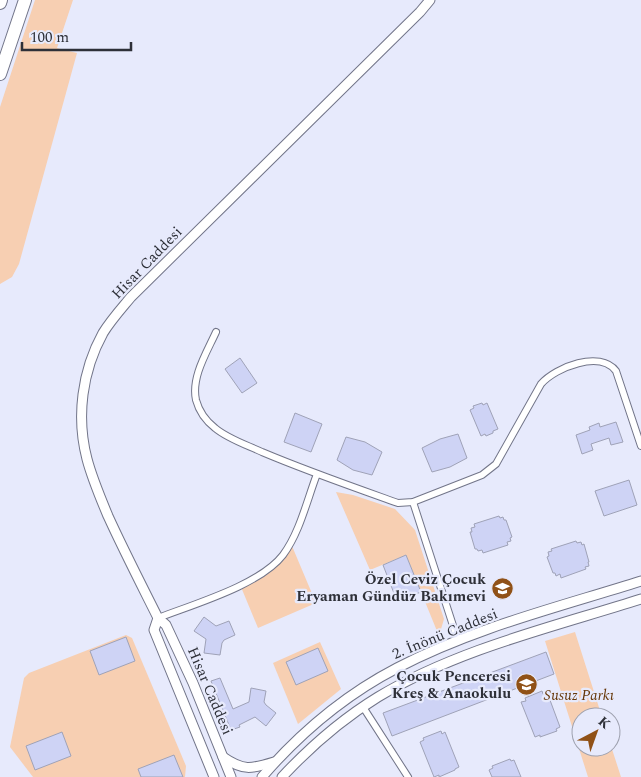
<svg xmlns="http://www.w3.org/2000/svg" width="641" height="777" viewBox="0 0 641 777" font-family="Spectral,serif">
<rect width="100%" height="100%" fill="#e7eafc"/>
<g fill="#f7cfb2">
<path d="M35 0H73L57 48 77 53 19 264 12 277 0 284V107Z"/>
<path d="M336 492 353 495 395 509 415 530 444 619 439 636 406 555 370 570Z"/>
<path d="M292 546 316 603 258 628 241 587 258 579Z"/>
<path d="M575 632 602 717H581V747L611 746 621 777H588L545 641Z"/>
<path d="M126 635 132 638 186 766 185 777H33L10 747 24 678 29 673Z"/>
<path d="M320 642 341 689 298 724 273 663Z"/>
</g>
<g fill="#ced3f5" stroke="#9fa2b7">
<path d="M240 358 257 383 242 393 225 369Z"/>
<path d="M482 403 483 405 487 403 498 429 493 431V433L486 436 485 434 481 436 470 410 474 408 473 406Z"/>
<path d="M295 413 322 424 311 452 284 442Z"/>
<path d="M616 422 623 442 611 445 609 438 591 444 593 450 582 454 576 435 590 430 589 427 599 423 600 427Z"/>
<path d="M458 434 467 458 450 467 432 472 422 448 440 439Z"/>
<path d="M346 437 365 442 382 452 372 475 353 470 337 460Z"/>
<path d="M629 480 637 505 604 516 595 491Z"/>
<path d="M499 516 500 518 503 517 504 520H506L512 537 510 538 511 541 507 542 508 545 483 553 482 550 478 551 477 549H475L470 532H472L471 528 475 527 474 524Z"/>
<path d="M576 541 577 543 581 542 582 545 584 544 589 562H588L589 566 585 567 586 569 561 578 560 574 556 576 555 573H553L547 557 549 556 548 552 552 551 551 549Z"/>
<path d="M406 555 421 592 397 601 383 565Z"/>
<path d="M204 617 216 626 229 621 235 635 224 640 222 643 220 655 204 653 206 639 194 631Z"/>
<path d="M126 637 135 661 99 675 90 651Z"/>
<path d="M318 648 328 671 296 685 286 662Z"/>
<path d="M546 652 554 674 392 736 383 713Z"/>
<path d="M220 678 233 709 249 702 251 688 266 691 264 702 266 705 276 713 266 726 255 717 239 725 240 727 231 730 211 681Z"/>
<path d="M542 691 543 694 547 692 560 727 556 729 557 731 540 737V735L535 737 521 702 526 701 525 698Z"/>
<path d="M441 731 442 734 445 732 459 767 455 769V770L439 777V775L434 777 420 742 424 740 423 738Z"/>
<path d="M62 732 71 756 35 770 26 746Z"/>
<path d="M174 755 183 777H141L138 769Z"/>
<path d="M510 759 511 761 514 760 521 777H492L489 770 493 768 492 766Z"/>
</g>
<g fill="none" stroke-linecap="round" stroke-linejoin="round">
<defs>
<g id="street">
<path d="M216 332C207 352 191 377 196 400 199 411 206 421 215 428 228 439 247 445 262 452 307 471 353 487 398 503L413 502 482 475 496 464 541 384C556 367 600 350 616 371L641 446"/>
<path d="M413 502 458 641"/>
<path d="M158 618C194 604 260 585 283 555 300 532 307 500 317 474"/>
<path d="M363 707 408 777"/>
</g>
<g id="secondary">
<path d="M158 618 154 630 214 777"/>
<path d="M223 757C243 771 251 769 274 762"/>
<path d="M231 777 193 683 166 625 158 618C141 584 124 551 108 516 100 497 92 478 87 459 76 417 82 371 103 333 111 320 121 309 131 297L420 12 430 0"/>
<path d="M262 777C300 733 345 695 397 668 473 628 559 607 641 581"/>
<path d="M282 777C311 746 342 719 378 697 458 649 553 627 641 599"/>
</g>
<g id="highway">
<path d="M0 3 1 0"/>
<path d="M0 74 25 0"/>
</g>
</defs>
<use href="#street" stroke="#727589" stroke-width="8"/>
<use href="#secondary" stroke="#727589" stroke-width="11"/>
<use href="#highway" stroke="#727589" stroke-width="14"/>
<use href="#street" stroke="#fff" stroke-width="6"/>
<use href="#secondary" stroke="#fff" stroke-width="9"/>
<use href="#highway" stroke="#fff" stroke-width="12"/>
</g>
<defs>
<symbol id="school-disc" viewBox="-11 -11 22 22"><circle r="9.5" fill="#905117" stroke="#e7eafc"/><path d="M0-5L7-2L0 1L-7-2ZM-4 1L0 2.5L4 1V4Q0 6-4 4Z" fill="#fff"/></symbol>
</defs>
<g fill-rule="evenodd">
<use href="#school-disc" x="490" y="576" width="25" height="25"/>
<use href="#school-disc" x="514" y="672" width="25" height="25"/>
</g>
<g text-anchor="middle" dominant-baseline="central" stroke-width="4.5" stroke-linejoin="round" paint-order="stroke">
<g font-size="15" fill="#2e3038" stroke="#e7eafc">
<text transform="translate(147 263) rotate(-46)">Hisar Caddesi</text>
<text transform="translate(445 634) rotate(-22)">2. İnönü Caddesi</text>
<text transform="translate(210 691) rotate(67)">Hisar Caddesi</text>
</g>
<g font-size="15" font-weight="bold" fill="#2e3038" stroke="#e7eafc" text-anchor="end">
<text x="486" y="579">Özel Ceviz Çocuk<tspan x="486" dy="17">Eryaman Gündüz Bakımevi</tspan></text>
<text x="511" y="676">Çocuk Penceresi<tspan x="511" dy="17">Kreş &amp; Anaokulu</tspan></text>
</g>
<g font-size="15" font-style="italic" fill="#663709" stroke="#e7eafc">
<text x="579" y="695">Susuz Parkı</text>
</g>
</g>
<g transform="translate(596 732) rotate(41)"><circle r="24" fill="#e7eafc" stroke="#9da0ae"/>
<path d="M0-4L9 19L0 12L-9 19Z" fill="#905117"/>
<text y="-8" font-size="14" font-weight="bold" text-anchor="middle" fill="#2e3038">K</text>
</g>
<path d="M22 42v8h109v-8" fill="none" stroke="#2e3038" stroke-width="2.5"/>
<text x="30" y="42" font-size="15" fill="#2e3038" stroke="#e7eafc" stroke-width="4" paint-order="stroke">100 m</text>
</svg>
